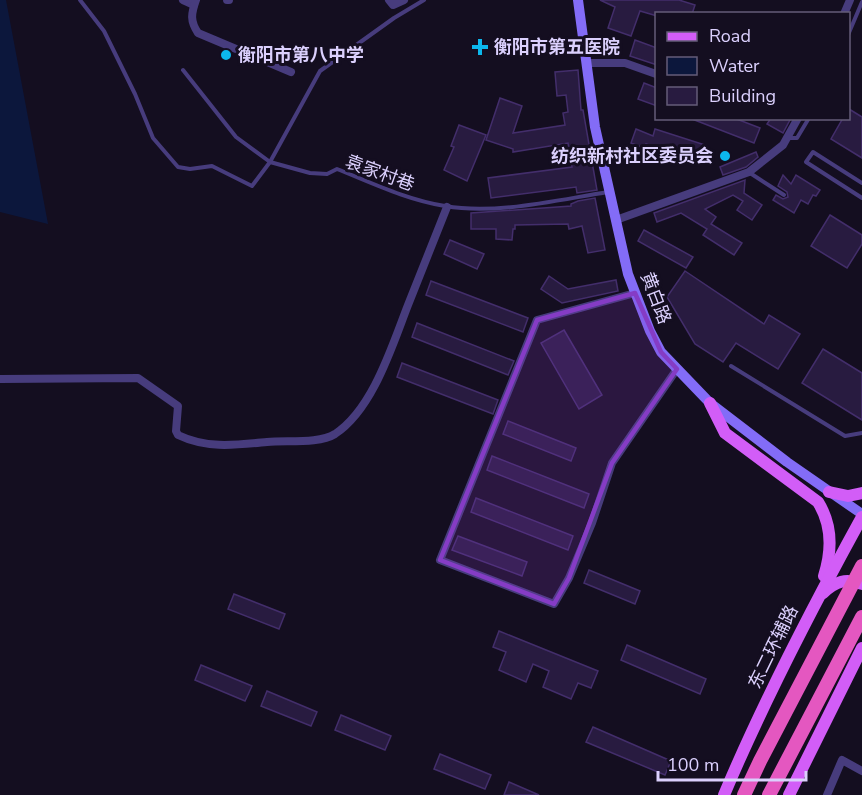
<svg xmlns="http://www.w3.org/2000/svg" width="862" height="795" viewBox="0 0 862 795" font-family="'Nunito Sans','Noto Sans SC',sans-serif">
<rect width="100%" height="100%" fill="#140e20"/>
<path fill="#0c173c" d="M0 0H6L48 224 0 212Z"/>
<g fill="#281b40" stroke="#432e6b" stroke-width="1.5">
<path d="M600 0H679L695 5 692 14H657V16L640 11 631 36 608 28 615 7Z"/>
<path d="M635 40 657 48V65L630 56Z"/>
<path d="M578 70 581 110H583L597 190 577 193 576 187 491 198 488 178 572 167 568 143 513 152V149L486 140 500 98 522 106 513 133 565 125 563 113 568 112 566 95 557 96 555 72Z"/>
<path d="M644 83 657 88V106L638 99Z"/>
<path d="M849 109 862 117V158L831 139 843 118H849Z"/>
<path d="M734 118 760 128 754 143 692 119Z"/>
<path d="M771 118H791L783 133 767 124Z"/>
<path d="M459 125 486 135 467 181 444 170 454 147 451 146Z"/>
<path d="M636 129 653 136 655 129 705 145 700 162 646 144 644 148 631 143Z"/>
<path d="M756 152 758 157 746 167 723 175 720 167Z"/>
<path d="M783 175 791 184 796 175 820 190 816 196 813 195 808 204 801 200 794 213 773 200 776 195 783 199 788 197 787 192 778 186Z"/>
<path d="M745 180 744 193 762 205 752 220 737 210 743 201 733 195 705 209 716 217 711 224 742 243 734 255 703 235 707 229 681 213 657 222 654 213Z"/>
<path d="M595 198 605 250 588 253 582 226 569 229 568 224 515 225V229H513L512 240 496 239V229H471V213L571 206V204L578 201Z"/>
<path d="M830 215 862 235V244L847 268 811 246Z"/>
<path d="M644 230 693 257 686 268 638 241Z"/>
<path d="M450 240 484 254 477 269 444 254Z"/>
<path d="M685 271 764 324 769 315 800 334 778 369 736 343 723 362 695 344 667 297Z"/>
<path d="M549 276 568 289 616 280 618 291 562 303 541 289Z"/>
<path d="M431 281 528 318 523 332 426 295Z"/>
<path d="M417 323 514 361 508 375 412 337Z"/>
<path d="M564 330 602 395 579 409 541 343Z"/>
<path d="M823 349 862 373V420L802 383Z"/>
<path d="M402 363 498 400 493 414 397 377Z"/>
<path d="M508 421 576 448 571 461 503 434Z"/>
<path d="M492 456 589 494 584 508 487 470Z"/>
<path d="M476 498 573 536 568 550 471 512Z"/>
<path d="M458 536 527 562 522 576 452 550Z"/>
<path d="M589 570 640 591 635 604 584 583Z"/>
<path d="M234 594 285 614 279 629 228 609Z"/>
<path d="M499 631 598 671 591 688 578 683 571 699 543 687 549 671 533 664 526 682 499 670 506 652 493 647Z"/>
<path d="M627 645 706 679 700 694 621 660Z"/>
<path d="M201 665 252 686 245 701 195 680Z"/>
<path d="M267 691 317 712 311 726 261 706Z"/>
<path d="M341 715 391 736 385 750 335 730Z"/>
<path d="M593 727 671 761 665 775 586 742Z"/>
<path d="M440 754 491 775 485 789 434 769Z"/>
<path d="M509 782 539 795H504Z"/>
</g>
<g fill="none" stroke-linecap="round" stroke-linejoin="round">
<g stroke="#473c7d" stroke-width="4">
<path d="M80 0 104 31 135 94 153 138 178 167 190 169 212 166 252 186 270 162 320 71 394 18 424 0"/>
<path d="M848 35 862 2"/>
<path d="M183 70 236 137 270 162 310 173 327 174 337 169C372 183 407 200 445 206 496 215 557 200 608 192"/>
<path d="M788 138H797L809 118"/>
<path d="M750 173 784 195"/>
<path d="M862 183 813 152 806 162 862 198"/>
<path d="M731 366 845 436 862 433"/>
</g>
<g stroke="#473c7d" stroke-width="8">
<path d="M183 0 194 5"/>
<path d="M196 0C191 14 190 21 198 33L291 72"/>
<path d="M227 0H229"/>
<path d="M389 0 393 5 404 0"/>
<path d="M844 14 850 0"/>
<path d="M587 63H625L656 74"/>
<path d="M616 220 749 172 783 145 798 118"/>
<path d="M635 293 537 320 440 560 554 604 569 578 592 523 612 463 677 369"/>
<path d="M0 379 138 378 178 406 176 431 178 435C207 449 236 445 267 442 287 440 319 444 335 434 373 409 392 346 408 305 421 272 434 239 447 207"/>
<path d="M827 795 842 760 862 771"/>
</g>
<path stroke="#836cf7" stroke-width="10" d="M578 0 595 127 628 274 650 331 661 352 710 403 787 462 862 514"/>
<g stroke="#d25df7" stroke-width="12">
<path d="M710 403 725 433 818 502C833 526 832 551 824 576"/>
<path d="M829 492 848 496 862 493"/>
<path d="M823 593C836 581 846 578 862 584"/>
<path d="M724 795C764 700 812 608 862 517"/>
<path d="M789 795 862 648"/>
</g>
<g stroke="#e457c0" stroke-width="14">
<path d="M744 795 760 761 862 566"/>
<path d="M769 795 862 617"/>
</g>
</g>
<path fill="#853cc5" fill-opacity="0.2" stroke="#853cc5" stroke-width="4.5" stroke-linejoin="round" d="M635 293 661 352 677 369 612 463 569 578 554 604 440 560 537 320Z"/>
<g fill="#0cb7ec" stroke="#140e20" stroke-width="2">
<path d="M477 38h6v6h6v6h-6v6h-6v-6h-6v-6h6z"/>
<circle cx="226" cy="55" r="6"/>
<circle cx="725" cy="156" r="6"/>
</g>
<g text-anchor="middle" dominant-baseline="central" stroke-width="6" stroke-linejoin="round" paint-order="stroke">
<g font-size="18" font-weight="bold" fill="#dbd0fd" stroke="#140e20" text-anchor="start">
<text x="494" y="47">衡阳市第五医院</text>
<text x="238" y="55">衡阳市第八中学</text>
<text x="713" y="156" text-anchor="end">纺织新村社区委员会</text>
</g>
<g font-size="18" fill="#dbd0fd" stroke="#140e20">
<text transform="translate(380 173) rotate(20)">袁家村巷</text>
<text transform="translate(656 298) rotate(69)">黄白路</text>
<text transform="translate(773 647) rotate(-64)">东二环辅路</text>
</g>
</g>
<rect x="655" y="12" width="195" height="108" fill="#140e20" stroke="#645c78" stroke-width="1.5"/>
<rect x="667" y="32" width="30" height="9" fill="#d25df7" stroke="#645c78" stroke-width="1.5"/>
<text x="709" y="42" font-size="18" fill="#dbd0fd">Road</text>
<rect x="667" y="57" width="30" height="18" fill="#0c173c" stroke="#645c78" stroke-width="1.5"/>
<text x="709" y="72" font-size="18" fill="#dbd0fd">Water</text>
<rect x="667" y="87" width="30" height="18" fill="#281b40" stroke="#645c78" stroke-width="1.5"/>
<text x="709" y="102" font-size="18" fill="#dbd0fd">Building</text>
<path d="M658 771v9h148v-9" fill="none" stroke="#dbd0fd" stroke-width="3"/>
<text x="667" y="771" font-size="18" fill="#dbd0fd" stroke="#140e20" stroke-width="4.5" paint-order="stroke">100 m</text>
</svg>
